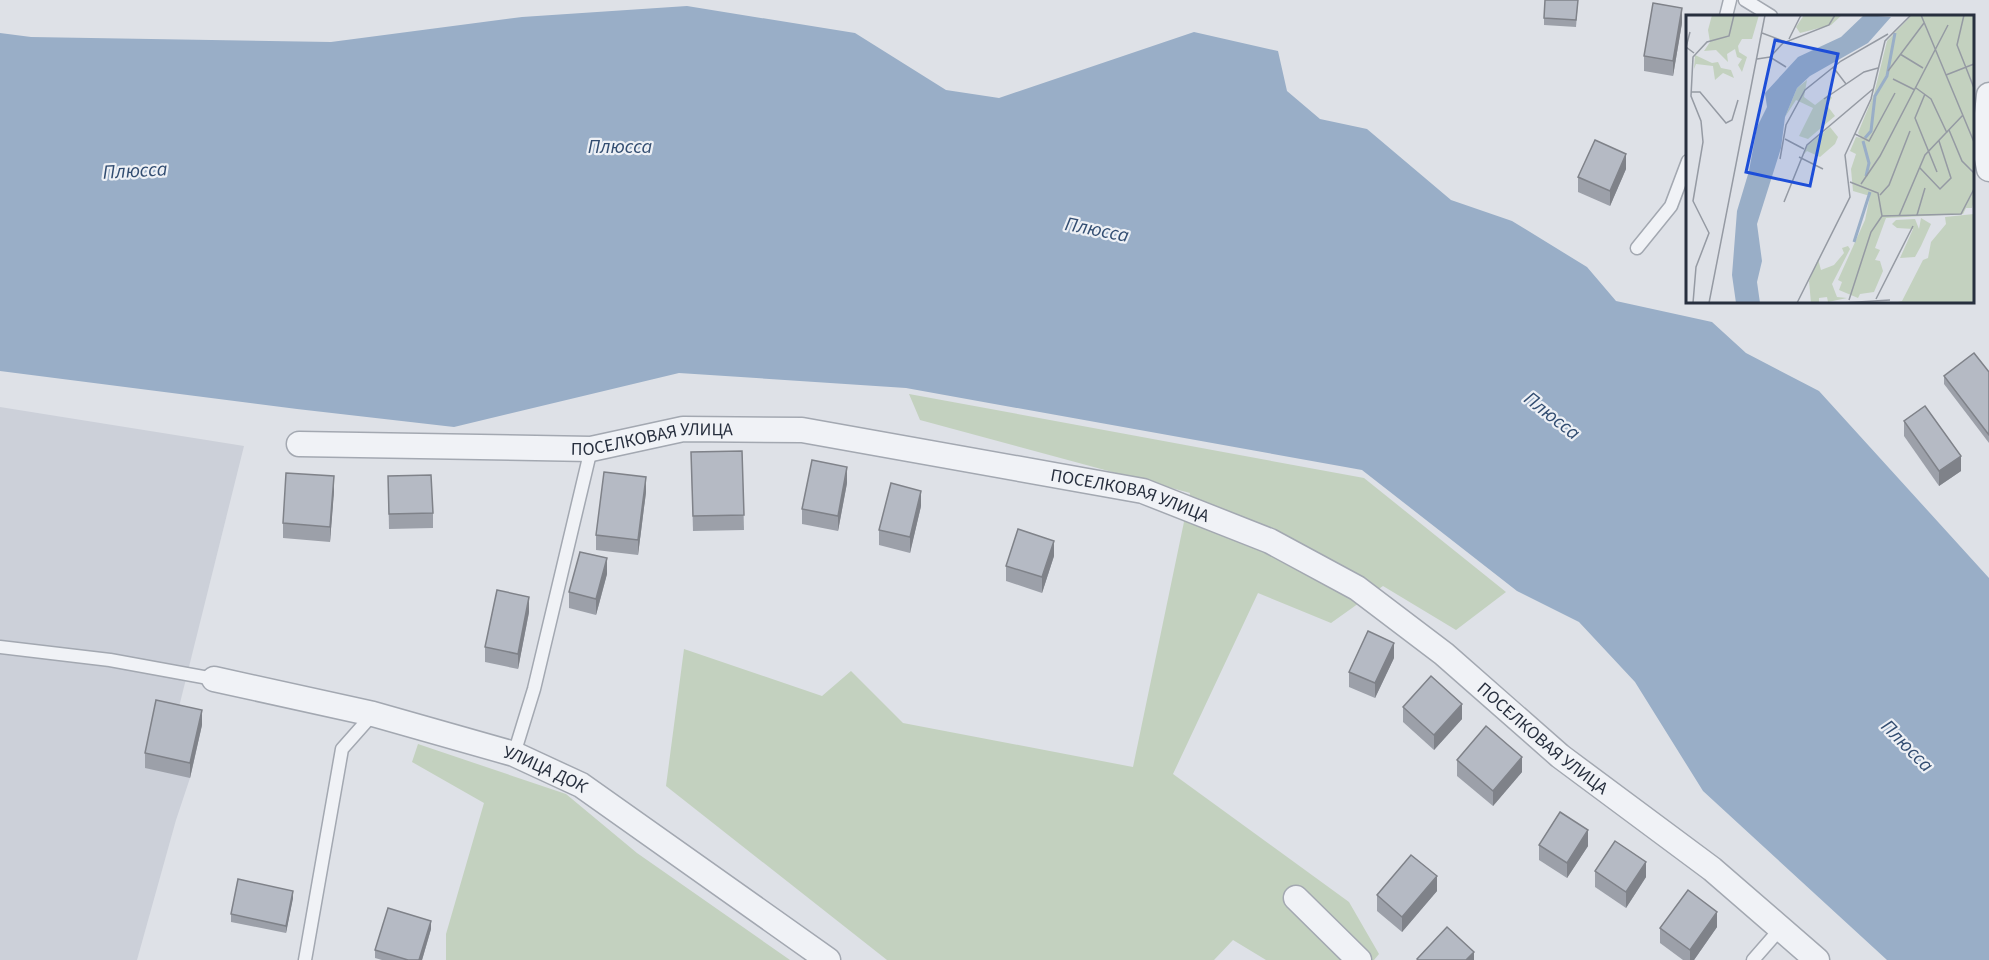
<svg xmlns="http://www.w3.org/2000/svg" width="1989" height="960" viewBox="0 0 1989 960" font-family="'Source Sans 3',sans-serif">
<rect width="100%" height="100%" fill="#dee1e7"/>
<path fill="#ccd0d9" d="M0 407 244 446 176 719 190 778 176 820 137 960H0Z"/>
<g fill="#c3d1bf">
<path d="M909 394 1364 478 1506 592 1456 630 1383 586 1331 623 1258 593 1173 774 1349 902 1379 954 1374 960H1266L1233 940 1214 960H887L666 786 684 649 822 696 851 671 903 723 1133 767 1190 493 920 420Z"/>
<path d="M418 744 566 794 637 853 790 960H446V934L484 803 412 762Z"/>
</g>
<path fill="#99aec7" d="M687 6 855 33 946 90 999 98 1194 32 1278 51 1287 91 1320 119 1367 129 1451 200 1512 221 1587 267 1616 301 1712 322 1746 353 1819 391 1989 578V960H1887L1703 791 1635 682 1579 622 1517 591 1362 470 906 388 679 373 454 427 297 409 0 371V33L31 37 331 42 522 17Z"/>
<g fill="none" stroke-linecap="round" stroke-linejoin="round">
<defs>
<g id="service">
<path d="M1745 0 1771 16"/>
<path d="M1726 16 1730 0"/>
<path d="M1637 248 1671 206 1688 161"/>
<path d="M0 647 110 660 214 679"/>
<path d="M514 754 534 689 591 449"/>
<path d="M305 960 342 749 373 714"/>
<path d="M1753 960 1781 928"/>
</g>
<g id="minor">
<path d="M1989 95 1984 142 1989 169"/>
<path id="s1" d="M299 444 591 449 683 429 802 430 1143 491 1270 541 1357 588 1444 654 1560 756 1712 869 1817 960"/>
<path id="s2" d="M214 679 373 714 514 754 581 785 828 960"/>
<path d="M1296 898 1359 960"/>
</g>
</defs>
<use href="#service" stroke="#a3a8b1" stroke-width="15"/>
<use href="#minor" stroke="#a3a8b1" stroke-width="27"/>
<use href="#service" stroke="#f0f2f6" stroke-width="12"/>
<use href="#minor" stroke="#f0f2f6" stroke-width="24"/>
</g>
<g fill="#9ca0a9">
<path d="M1578 0 1576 27 1544 25V18Z"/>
<path d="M1682 23 1673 76 1644 71V56Z"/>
<path d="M1626 169 1610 206 1578 192V177Z"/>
<path d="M1989 372V443L1944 384V376Z"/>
<path d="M1904 421 1961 471 1939 486 1904 436Z"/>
<path d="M742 451 744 530 693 531 691 452Z"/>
<path d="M388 476 433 513V528L389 529Z"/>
<path d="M847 483 838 531 802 524V509Z"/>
<path d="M334 491 330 542 283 538V523Z"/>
<path d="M646 492 638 555 596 550V535Z"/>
<path d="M921 506 910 553 879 545V530Z"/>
<path d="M1054 556 1042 593 1006 581V566Z"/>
<path d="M607 574 596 615 569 608V592Z"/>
<path d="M529 612 518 669 485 662V647Z"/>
<path d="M1394 658 1375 698 1349 687V672Z"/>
<path d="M1403 707 1462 719 1434 750 1403 722Z"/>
<path d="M202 725 190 778 145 768V753Z"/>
<path d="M1457 760 1522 772 1493 806 1457 776Z"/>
<path d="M1539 845 1588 846 1567 878 1539 860Z"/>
<path d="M1595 871 1646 877 1626 908 1595 887Z"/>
<path d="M1437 891 1402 932 1377 911V895Z"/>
<path d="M293 898 286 933 231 922V914Z"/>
<path d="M1717 927 1694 960H1683L1660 943V928Z"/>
<path d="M431 929 422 960H382L375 958V950Z"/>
</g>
<g fill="#7f8289">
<path d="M1682 8V23L1673 76V61Z"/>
<path d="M1626 154V169L1610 206V191Z"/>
<path d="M1961 456V471L1939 486V471Z"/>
<path d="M847 467V483L838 531V516Z"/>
<path d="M334 476V491L330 542V527Z"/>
<path d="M646 477V492L638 555V540Z"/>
<path d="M921 491V506L910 553V537Z"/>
<path d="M1054 541V556L1042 593V577Z"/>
<path d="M607 558V574L596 615V599Z"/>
<path d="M529 597V612L518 669V654Z"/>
<path d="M1394 643V658L1375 698V683Z"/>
<path d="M1462 704V719L1434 750V735Z"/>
<path d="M202 710V725L190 778V763Z"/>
<path d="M1522 757V772L1493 806V791Z"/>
<path d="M1588 830V846L1567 878V863Z"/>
<path d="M1646 862V877L1626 908V892Z"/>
<path d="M1437 876V891L1402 932V917Z"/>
<path d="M293 891V898L286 933V926Z"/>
<path d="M1717 912V927L1694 960H1690V950Z"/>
<path d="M431 921V929L422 960H419Z"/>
<path d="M1474 952V960H1466Z"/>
</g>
<g fill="#b5bac4" stroke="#7f8289" stroke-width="1.5">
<path d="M1545 0H1578L1576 20 1544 18Z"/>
<path d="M1653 3 1682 8 1673 61 1644 56Z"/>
<path d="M1595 140 1626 154 1610 191 1578 177Z"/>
<path d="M1974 353 1989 372V435L1944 376Z"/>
<path d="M1925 406 1961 456 1939 471 1904 421Z"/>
<path d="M742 451 744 515 693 516 691 452Z"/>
<path d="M812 460 847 467 838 516 802 509Z"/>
<path d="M604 472 646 477 638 540 596 535Z"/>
<path d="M286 473 334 476 330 527 283 523Z"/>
<path d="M431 475 433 513 389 514 388 476Z"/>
<path d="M891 483 921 491 910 537 879 530Z"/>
<path d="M1018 529 1054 541 1042 577 1006 566Z"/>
<path d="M580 552 607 558 596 599 569 592Z"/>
<path d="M497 590 529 597 518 654 485 647Z"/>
<path d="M1368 631 1394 643 1375 683 1349 672Z"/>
<path d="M1431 676 1462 704 1434 735 1403 707Z"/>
<path d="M156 700 202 710 190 763 145 753Z"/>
<path d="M1486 726 1522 757 1493 791 1457 760Z"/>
<path d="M1560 812 1588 830 1567 863 1539 845Z"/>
<path d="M1615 841 1646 862 1626 892 1595 871Z"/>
<path d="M1411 855 1437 876 1402 917 1377 895Z"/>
<path d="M238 879 293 891 286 926 231 914Z"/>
<path d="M1688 890 1717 912 1690 950 1660 928Z"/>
<path d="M388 908 431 921 419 960H408L375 950Z"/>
<path d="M1447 927 1474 952 1466 960H1418L1417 959Z"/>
</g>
<g text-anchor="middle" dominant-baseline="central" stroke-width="4.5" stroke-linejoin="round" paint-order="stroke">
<g font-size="18" fill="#272f3e" stroke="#edf0f5">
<text stroke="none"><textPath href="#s1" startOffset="354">ПОСЕЛКОВАЯ УЛИЦА</textPath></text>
<text stroke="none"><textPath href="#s1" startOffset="840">ПОСЕЛКОВАЯ УЛИЦА</textPath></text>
<text stroke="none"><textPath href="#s1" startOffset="1326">ПОСЕЛКОВАЯ УЛИЦА</textPath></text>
<text stroke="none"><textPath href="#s2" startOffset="344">УЛИЦА ДОК</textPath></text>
</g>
<g font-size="20" font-style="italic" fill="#324d71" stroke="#edf0f5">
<text x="620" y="147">Плюсса</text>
<text transform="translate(135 171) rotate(-3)">Плюсса</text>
<text transform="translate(1097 230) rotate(11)">Плюсса</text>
<text transform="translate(1552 416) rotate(38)">Плюсса</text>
<text transform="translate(1907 746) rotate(45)">Плюсса</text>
</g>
</g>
<g transform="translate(1686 15)">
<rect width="288" height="288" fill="#dee1e7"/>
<path d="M26 0H73L66 24H56L52 31 53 37 61 42 56 57 52 50 56 44 51 42 49 34 41 39 42 47 30 35 18 36 24 27 22 15ZM118 0H156L145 10 114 18 110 12ZM226 0H288V185L286 193H280L277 199 200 203 189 233 194 235 189 245 194 246 197 256 188 277 174 279 172 283 153 275 156 267 152 265 179 205 184 181 167 176 165 154 170 139 164 136 170 122 176 123 172 118 188 79 201 26ZM9 40 26 48 32 47 35 53 45 55 48 63 37 58 29 65 27 51 10 49 8 54ZM121 65 118 82 129 90 143 79 146 83 140 89 149 101 122 124 113 121 127 93 110 85 99 102 111 73ZM144 112 152 122 149 129 134 142 121 136 117 140 121 131ZM288 199V288H208L216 286 237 245 242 243 245 227 260 209 259 202ZM235 203 245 209 235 231 229 242 214 243 227 214 211 213 206 209 210 205 229 204 233 214ZM162 231 164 234 146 269 151 282 161 283 142 287 141 282 133 283V288H125L123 266 132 244 135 255 148 250 158 238 156 233Z" fill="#c3d1bf"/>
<path d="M178 0 205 2 182 28 124 61 111 73 99 102 95 133 71 209 76 246 71 267 74 288H50L46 260 51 196 63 156 71 112 81 92 79 78 112 42 155 22Z" fill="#99aec7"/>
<path fill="none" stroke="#99aec7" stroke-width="3" d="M179 123 185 116 189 81 201 61 209 18M177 126 183 148 180 161M168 227 184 177"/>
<path fill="none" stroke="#959aa3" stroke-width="1.5" d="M235 0 288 127M278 0 271 30 288 73M4 17 0 32 8 38M76 18 100 27 143 10 149 0M103 24 115 0M214 39 237 53M84 42 98 27M71 44 84 42 100 52M147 52 160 69M202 56 238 8M260 60 288 49M207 64 229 75M230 73 245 84 261 118M5 77H14L40 108 46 105 52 85M239 79 229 103 251 157M138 84 178 57 192 53M263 115 276 146 288 158M169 119 183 126 209 78M99 124 118 134M113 142 137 154M94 144 100 110 119 75 155 46 202 19M234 153 254 174 265 163 253 126M164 167 192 178 196 201M175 169 194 141 262 10M194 180 203 170 224 116M98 187 121 130 187 74M231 200 239 173M196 201 275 199 288 174M213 201 239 140 277 100M190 284 227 211M163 285 185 217 196 201M7 288 10 252 23 218 7 186 17 127 15 106 5 81 7 42 21 27 43 21 48 0M23 288 79 0M111 288 164 182 159 140 185 84 199 26 225 0M156 288 204 285"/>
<path fill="#1d4ed8" fill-opacity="0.15" stroke="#1d4ed8" stroke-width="3" d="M89 25 152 39 124 171 60 157Z"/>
<rect width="288" height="288" fill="none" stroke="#272f3e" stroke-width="3"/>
</g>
</svg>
